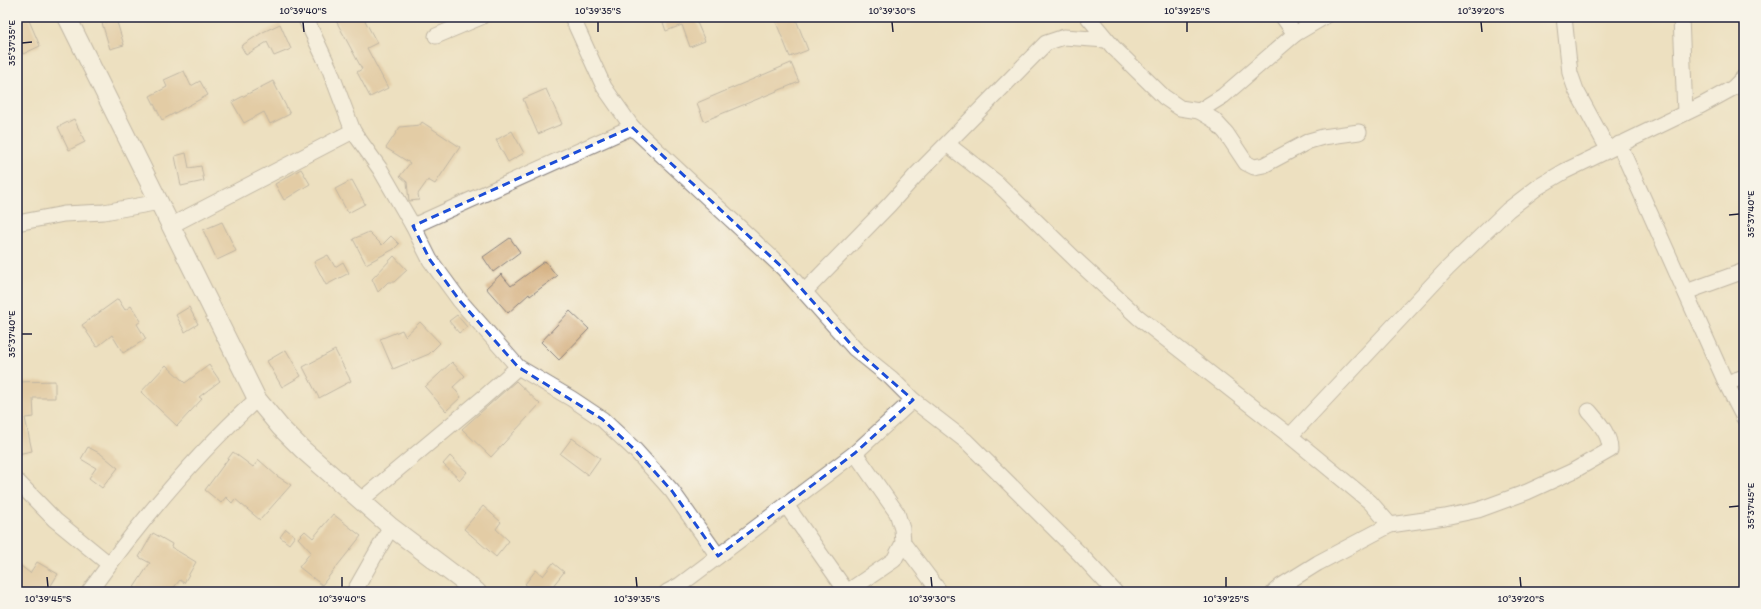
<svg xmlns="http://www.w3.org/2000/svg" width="1761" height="609" viewBox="0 0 1761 609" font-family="Itim,sans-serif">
<rect width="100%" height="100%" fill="#f7f3e8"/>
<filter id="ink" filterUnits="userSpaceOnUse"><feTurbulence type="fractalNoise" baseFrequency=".025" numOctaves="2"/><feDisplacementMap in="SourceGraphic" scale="8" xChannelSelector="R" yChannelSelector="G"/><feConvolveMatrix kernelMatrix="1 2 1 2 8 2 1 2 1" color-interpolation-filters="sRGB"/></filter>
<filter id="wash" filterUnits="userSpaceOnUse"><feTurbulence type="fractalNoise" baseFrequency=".012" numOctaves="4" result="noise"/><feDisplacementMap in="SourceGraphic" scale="16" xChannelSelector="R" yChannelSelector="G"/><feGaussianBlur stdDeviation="0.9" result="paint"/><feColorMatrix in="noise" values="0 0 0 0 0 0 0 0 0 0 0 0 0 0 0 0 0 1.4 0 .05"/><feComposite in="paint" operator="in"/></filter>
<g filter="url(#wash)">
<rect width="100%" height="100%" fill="#ede0c0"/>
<g id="blocks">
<g fill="#d7b486">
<path d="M334 17H363L377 43 367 48 388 88 370 97 357 72 362 69Z"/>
<path d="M661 17H700L696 20 705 41 690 47 682 25 666 31Z"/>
<path d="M774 17H795L808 50 790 57Z"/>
<path d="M28 18 40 46 23 54 17 40V23Z"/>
<path d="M116 19 124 45 110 49 102 23Z"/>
<path d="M280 24 291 49 274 56 267 42 246 55 241 46 263 32Z"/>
<path d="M791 63 799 82 704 121 697 103Z"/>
<path d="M184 71 191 86 200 81 208 95 162 120 150 96 167 87 164 80Z"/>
<path d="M273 81 290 114 270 124 264 112 244 123 232 102Z"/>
<path d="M546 89 562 124 538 134 523 99Z"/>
<path d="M74 119 85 142 69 150 58 127Z"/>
<path d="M422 122 460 147 435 184 428 180 418 194 419 200 409 201 407 182 400 176 410 163 386 148 400 127 420 125Z"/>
<path d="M512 131 524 153 508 162 496 140Z"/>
<path d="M186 153 189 168 201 166 204 181 181 186 175 156Z"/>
<path d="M301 169 310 184 284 200 275 184Z"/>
<path d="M352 180 365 204 348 213 335 189Z"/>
<path d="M222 222 236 251 217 260 203 230Z"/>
<path d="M369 232 382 245 391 236 399 244 394 249 366 264 353 239Z"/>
<path d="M510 238 520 252 493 272 483 257Z"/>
<path d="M328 255 335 267 343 262 349 273 326 285 314 262Z"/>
<path d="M394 256 407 270 394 282H388L378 292 372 279Z"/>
<path d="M545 261 557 276 530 296 529 294 508 313 486 288 501 274 511 286Z"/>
<path d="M118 299 125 310 131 306 141 321 137 324 146 339 123 353 112 335 97 347 82 325Z"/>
<path d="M189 307 198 324 185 332 176 315Z"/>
<path d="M570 311 589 329 559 360 541 342Z"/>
<path d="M457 315 467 327 459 333 449 321Z"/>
<path d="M420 322 440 343 429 354 393 369 380 339 402 330 405 336Z"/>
<path d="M286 350 301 376 282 387 267 361Z"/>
<path d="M335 350 351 381 319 398 303 367Z"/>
<path d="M452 362 465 376 453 387 461 397 446 411 425 387Z"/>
<path d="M166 365 185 383 209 365 220 381 199 397 202 399 177 426 141 392Z"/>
<path d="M55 381V398H33L34 417 25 418 32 451 17 454V382Z"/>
<path d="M516 381 540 404 491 457 462 429Z"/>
<path d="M572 438 600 458 588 475 560 454Z"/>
<path d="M88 447 101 454 118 468 102 488 89 478 96 468 81 459Z"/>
<path d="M233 452 253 467 259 460 277 476 291 485 260 520 235 499 232 503 226 497 221 503 205 490Z"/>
<path d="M450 456 467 472 460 480 443 464Z"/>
<path d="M483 506 501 522 496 529 509 541 496 557 464 529Z"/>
<path d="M333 514 361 536 322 585 299 567 311 552 298 538 305 531 313 538Z"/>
<path d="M286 529 295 536 289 544 280 537Z"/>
<path d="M153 533 172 544 171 547 196 562 184 583 180 580 170 592H131L150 563 139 557Z"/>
<path d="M37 562 58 574 47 592H17V563L30 573Z"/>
<path d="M553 563 564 572 548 592H535L525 584 536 570 543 576Z"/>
</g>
</g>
</g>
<g filter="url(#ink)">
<use href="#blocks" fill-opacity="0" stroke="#88817e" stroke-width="1"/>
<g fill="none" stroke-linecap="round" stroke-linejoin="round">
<defs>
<g id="minor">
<path d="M305 17 330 70 353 131 380 169 413 226 430 260 460 301 518 367 572 399 602 419 635 450 672 491 718 556"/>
<path d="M572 17 604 87 632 127 784 269 855 349 891 378 913 400 966 441 1080 554 1115 592"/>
<path d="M1088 17 1113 47 1164 97 1180 108 1199 111 1223 96 1295 34 1324 17"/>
<path d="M1283 17 1295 34"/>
<path d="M1564 17 1570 73 1576 90 1608 149"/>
<path d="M1681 17 1685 113"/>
<path d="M436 36 481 17"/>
<path d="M1199 111 1214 120 1226 133 1246 163 1254 167 1264 165 1309 141 1323 137 1359 132"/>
<path d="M947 144 997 183 1076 260 1138 317 1290 436 1370 502 1390 525"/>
<path d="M1619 144 1726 383 1744 418"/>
<path d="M17 223 64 214 104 212 160 202"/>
<path d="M172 225 353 131"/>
<path d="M413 226 632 127"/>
<path d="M804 292 889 205 917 174 1046 43 1064 37 1106 40"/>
<path d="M1686 292 1744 271"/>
<path d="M1726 383 1744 377"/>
<path d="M1290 436 1447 269 1508 210 1538 187 1565 171 1702 105 1733 88 1744 77"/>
<path d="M17 481 55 520 109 564"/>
<path d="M361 500 483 398 518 367"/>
<path d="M786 505 847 592"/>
<path d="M903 543 940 592"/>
<path d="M89 592C139 523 194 456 257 399"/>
<path d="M354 592 391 527"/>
<path d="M667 592 680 585 855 453 913 400"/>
<path d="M847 592 894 560 903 543 902 529 897 513 855 453"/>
<path d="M1274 592 1281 586 1318 563 1390 525 1445 517 1478 510 1527 492 1573 471 1610 450C1610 434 1599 423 1589 411"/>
</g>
<path id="tertiary" d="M67 17 257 399 281 428 302 449 391 527 477 592"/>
</defs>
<use href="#minor" stroke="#88817e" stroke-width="17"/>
<use href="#tertiary" stroke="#88817e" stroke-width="20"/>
<use href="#minor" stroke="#fff" stroke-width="15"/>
<use href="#tertiary" stroke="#fff" stroke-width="18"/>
</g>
</g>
<path d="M0 0H1761V609H0ZM632 127 784 269 855 349 913 400 855 453 718 556 672 491 635 450 602 419 518 367 460 301 430 260 413 226Z" fill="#ede0c0" fill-opacity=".55" fill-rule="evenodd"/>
<path fill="none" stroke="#1d4ed8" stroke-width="3" stroke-dasharray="8 5" stroke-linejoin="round" d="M632 127 784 269 855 349 913 400 855 453 718 556 672 491 635 450 602 419 518 367 460 301 430 260 413 226Z"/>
<path fill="none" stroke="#22223b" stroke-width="1.5" d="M303 22 304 32M598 22V32M892 22 893 32M1187 22V32M1481 22 1482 32M22 43 32 42M1729 215 1739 214M22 334H32M1729 507 1739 506M47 577 48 587M342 577V587M636 577 637 587M931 577 932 587M1226 577V587M1520 577 1521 587"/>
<rect width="1761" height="609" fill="none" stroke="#f7f3e8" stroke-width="44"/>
<rect x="22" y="22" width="1717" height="565" fill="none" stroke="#22223b" stroke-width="1.5"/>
<g font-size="10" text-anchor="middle" fill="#22223b">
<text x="303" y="14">10°39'40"S</text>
<text x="598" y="14">10°39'35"S</text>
<text x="892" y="14">10°39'30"S</text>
<text x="1187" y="14">10°39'25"S</text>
<text x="1481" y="14">10°39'20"S</text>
<text transform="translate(11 43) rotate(-90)" y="4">35°37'35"E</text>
<text transform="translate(1750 214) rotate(-90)" y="4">35°37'40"E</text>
<text transform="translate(11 334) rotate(-90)" y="4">35°37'40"E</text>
<text transform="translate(1750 506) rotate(-90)" y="4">35°37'45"E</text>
<text x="48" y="602">10°39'45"S</text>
<text x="342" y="602">10°39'40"S</text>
<text x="637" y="602">10°39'35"S</text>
<text x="932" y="602">10°39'30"S</text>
<text x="1226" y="602">10°39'25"S</text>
<text x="1521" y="602">10°39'20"S</text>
</g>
</svg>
